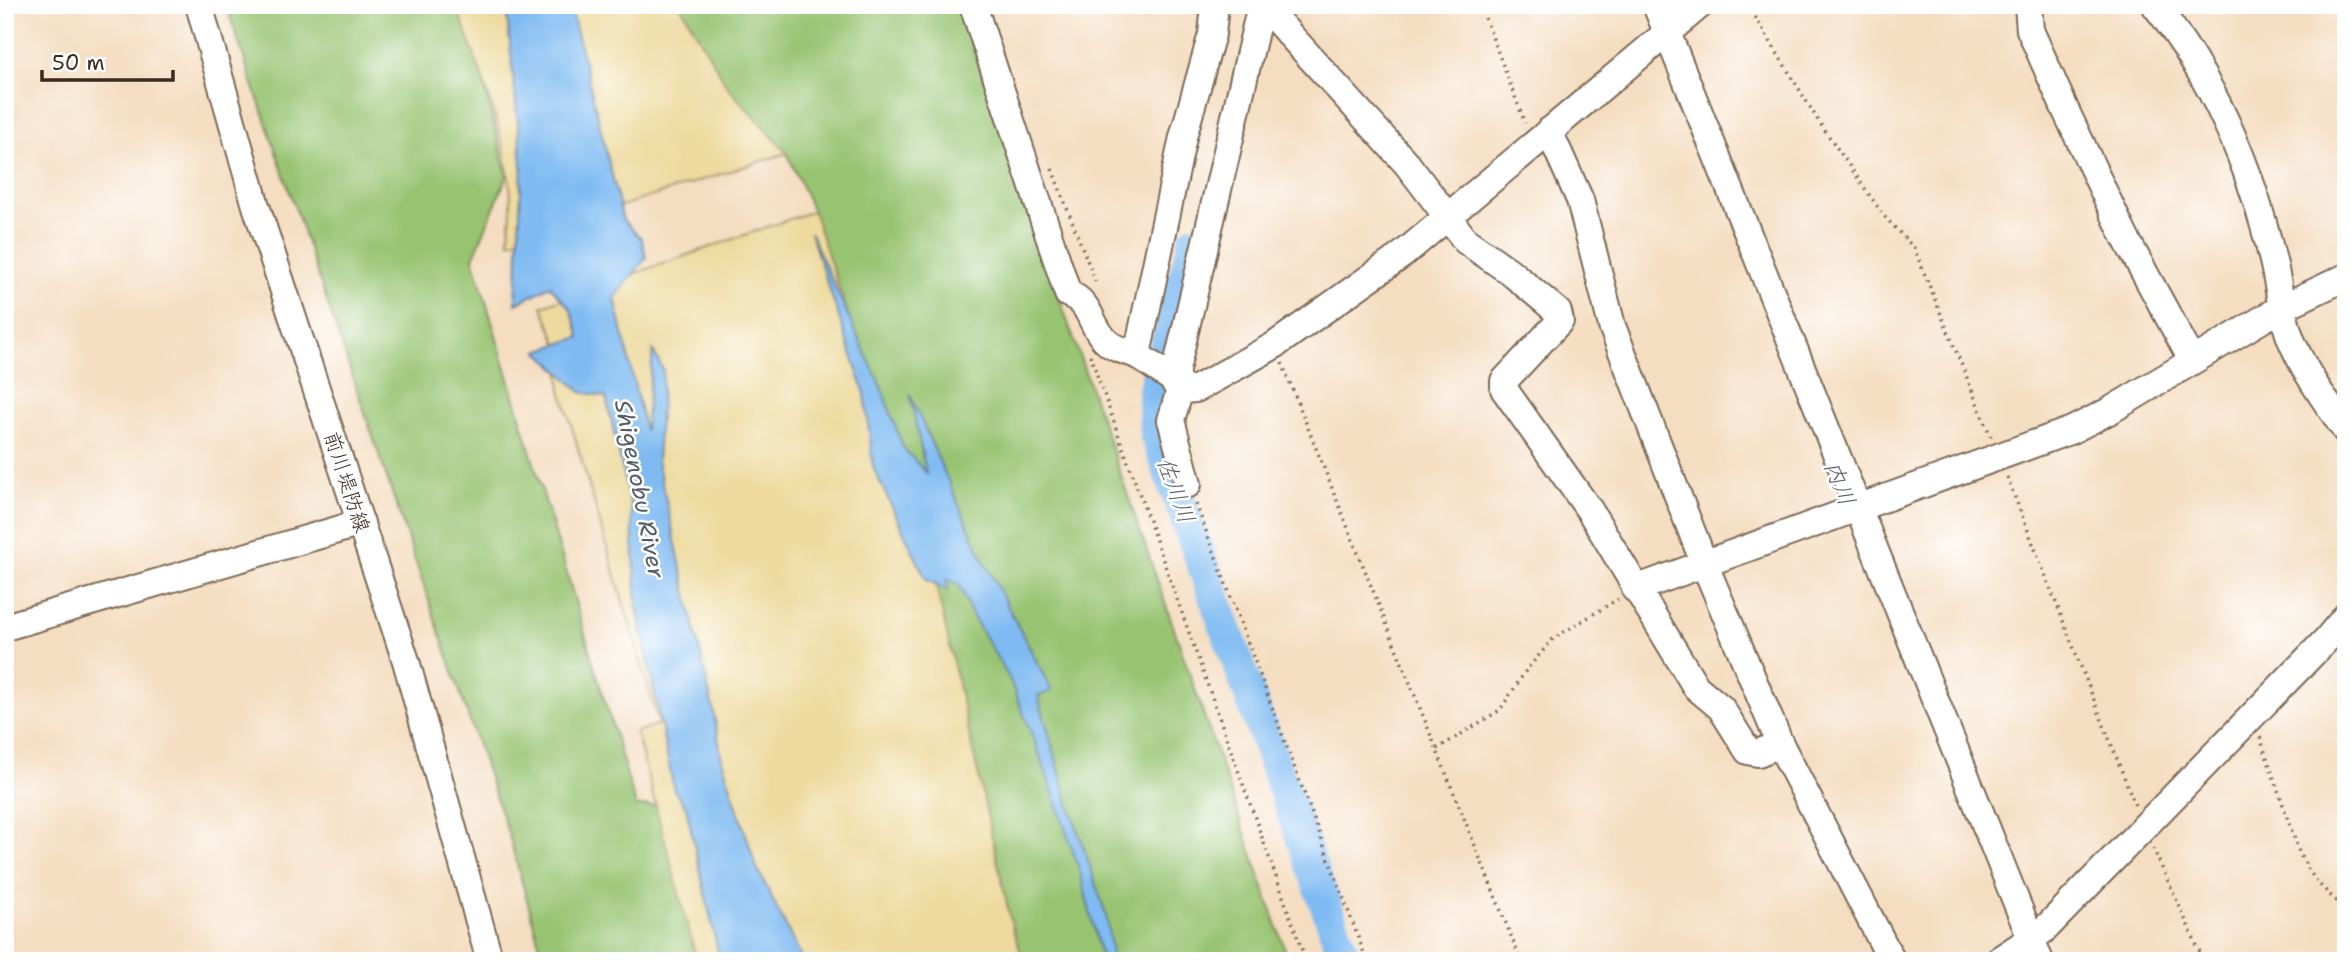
<svg xmlns="http://www.w3.org/2000/svg" width="2351" height="966" viewBox="0 0 2351 966" font-family="'Shantell Sans','Klee One',sans-serif">
<rect width="100%" height="100%" fill="#fff"/>
<filter id="ink" filterUnits="userSpaceOnUse"><feTurbulence type="fractalNoise" baseFrequency=".0143" numOctaves="2"/><feDisplacementMap in="SourceGraphic" scale="14" xChannelSelector="R" yChannelSelector="G"/><feConvolveMatrix kernelMatrix="1 2 1 2 8 2 1 2 1" color-interpolation-filters="sRGB"/></filter>
<filter id="wash" filterUnits="userSpaceOnUse"><feTurbulence type="fractalNoise" baseFrequency=".00686" numOctaves="4" result="noise"/><feDisplacementMap in="SourceGraphic" scale="28" xChannelSelector="R" yChannelSelector="G"/><feGaussianBlur stdDeviation="1.57" result="paint"/><feColorMatrix in="noise" values="0 0 0 0 0 0 0 0 0 0 0 0 0 0 0 0 0 1.4 0 .05"/><feComposite in="paint" operator="in"/></filter>
<g filter="url(#wash)">
<rect width="100%" height="100%" fill="#f4ddc0"/>
<g fill="#98c472" stroke="#6a7748" stroke-width="2">
<path d="M226 5H456L480 69 507 176 473 258 636 806H657L697 961H544L510 839Z"/>
<path d="M680 5H958L1289 961H1024L1012 927 929 554 813 211 787 153 728 88Z"/>
</g>
<g fill="#eeda9e" stroke="#94825e" stroke-width="2">
<path d="M456 5H680L728 88 787 153 509 242C509 228 512 213 511 199 508 138 477 62 456 5Z"/>
<path d="M813 211 929 554 1012 927 1024 961H697L636 732 659 724 561 390 557 343 542 306Z"/>
</g>
<g fill="#7fbbf2" stroke="#5d7288" stroke-width="2">
<path d="M506 5H570L623 220 642 239 646 258 615 298 645 431 653 350 663 370 657 461 713 709 722 760 756 866 803 961H720L686 807 674 790 637 607 631 507 606 397 581 392 538 351 580 337 570 308 550 286 516 304 522 163Z"/>
<path d="M810 232 881 387 903 447 926 473 910 395 983 559 1052 691 1038 696 1069 804 1106 915 1113 961H1102L1080 872 1038 750 1009 678 973 617 959 585 947 578 948 591 926 579 873 467 865 394Z"/>
</g>
<g fill="none" stroke-linecap="round" stroke-linejoin="round">
<path stroke="#7fbbf2" stroke-width="32" d="M1194 241 1154 390 1155 433 1346 961"/>
</g>
</g>
<g filter="url(#ink)">
<g fill="none" stroke-linecap="round" stroke-linejoin="round">
<defs>
<g id="minor">
<path d="M199 5 256 206 406 661 490 961"/>
<path d="M973 5 1068 294C1091 301 1090 326 1106 341 1114 349 1127 351 1137 355"/>
<path d="M1656 5 2040 961"/>
<path d="M2028 5 2030 30 2065 109 2125 237 2192 360"/>
<path d="M2155 5C2215 81 2251 167 2273 261 2280 289 2281 317 2293 344 2307 376 2327 403 2346 431"/>
<path d="M1260 8 1270 13 1407 164 1466 241 1509 271 1558 312 1560 321 1504 381V389L1590 511 1696 687 1721 708 1748 751 1758 753 1780 744"/>
<path d="M1549 131 1580 200 1612 326 1704 563 1780 744 1892 961"/>
<path d="M1176 383V370L1261 5"/>
<path d="M1180 390 1171 378 1137 355 1183 137 1212 34 1215 5"/>
<path d="M1188 484 1171 420 1180 390 1196 389 1275 345 1402 255 1700 5"/>
<path d="M1635 589 2072 430 2111 410 2281 308 2346 277"/>
<path d="M5 627 361 523"/>
<path d="M1997 961 2044 930 2326 640 2346 616"/>
</g>
</defs>
<use href="#minor" stroke="#7c6957" stroke-width="30"/>
<g stroke="#7c6957" stroke-width="3.5" stroke-dasharray="2 5" stroke-linecap="butt">
<path d="M1480 5 1525 123"/>
<path d="M1748 5 1819 122 1884 216 1914 248 1991 437"/>
<path d="M1052 169 1097 286"/>
<path d="M1090 355 1306 961"/>
<path d="M1282 363 1521 961"/>
<path d="M2007 477 2135 805"/>
<path d="M1196 504 1367 961"/>
<path d="M2260 737 2300 855 2315 880 2346 911"/>
<path d="M1437 749 1500 710 1527 669 1553 639 1618 599"/>
<path d="M2153 848 2204 961"/>
</g>
<use href="#minor" stroke="#fff" stroke-width="26"/>
</g>
</g>
<g text-anchor="middle" dominant-baseline="central" stroke-width="5" stroke-linejoin="round" paint-order="stroke">
<g font-size="21" fill="#3b2a1e" stroke="#fff">
<text transform="translate(347 482) rotate(72)">前川堤防線</text>
</g>
<g font-size="23" font-style="italic" fill="#535d68" stroke="#fff">
<text transform="translate(1840 483) rotate(68)">内川</text>
<text transform="translate(640 489) rotate(79)">Shigenobu River</text>
<text transform="translate(1176 490) rotate(70)">佐川川</text>
</g>
</g>
<rect width="2351" height="966" fill="none" stroke="#fff" stroke-width="28"/>
<path d="M42 70v10h131v-10" fill="none" stroke="#3b2a1e" stroke-width="3.5"/>
<text x="52" y="70" font-size="21" fill="#3b2a1e" stroke="#ffffff" stroke-width="5" paint-order="stroke">50 m</text>
</svg>
